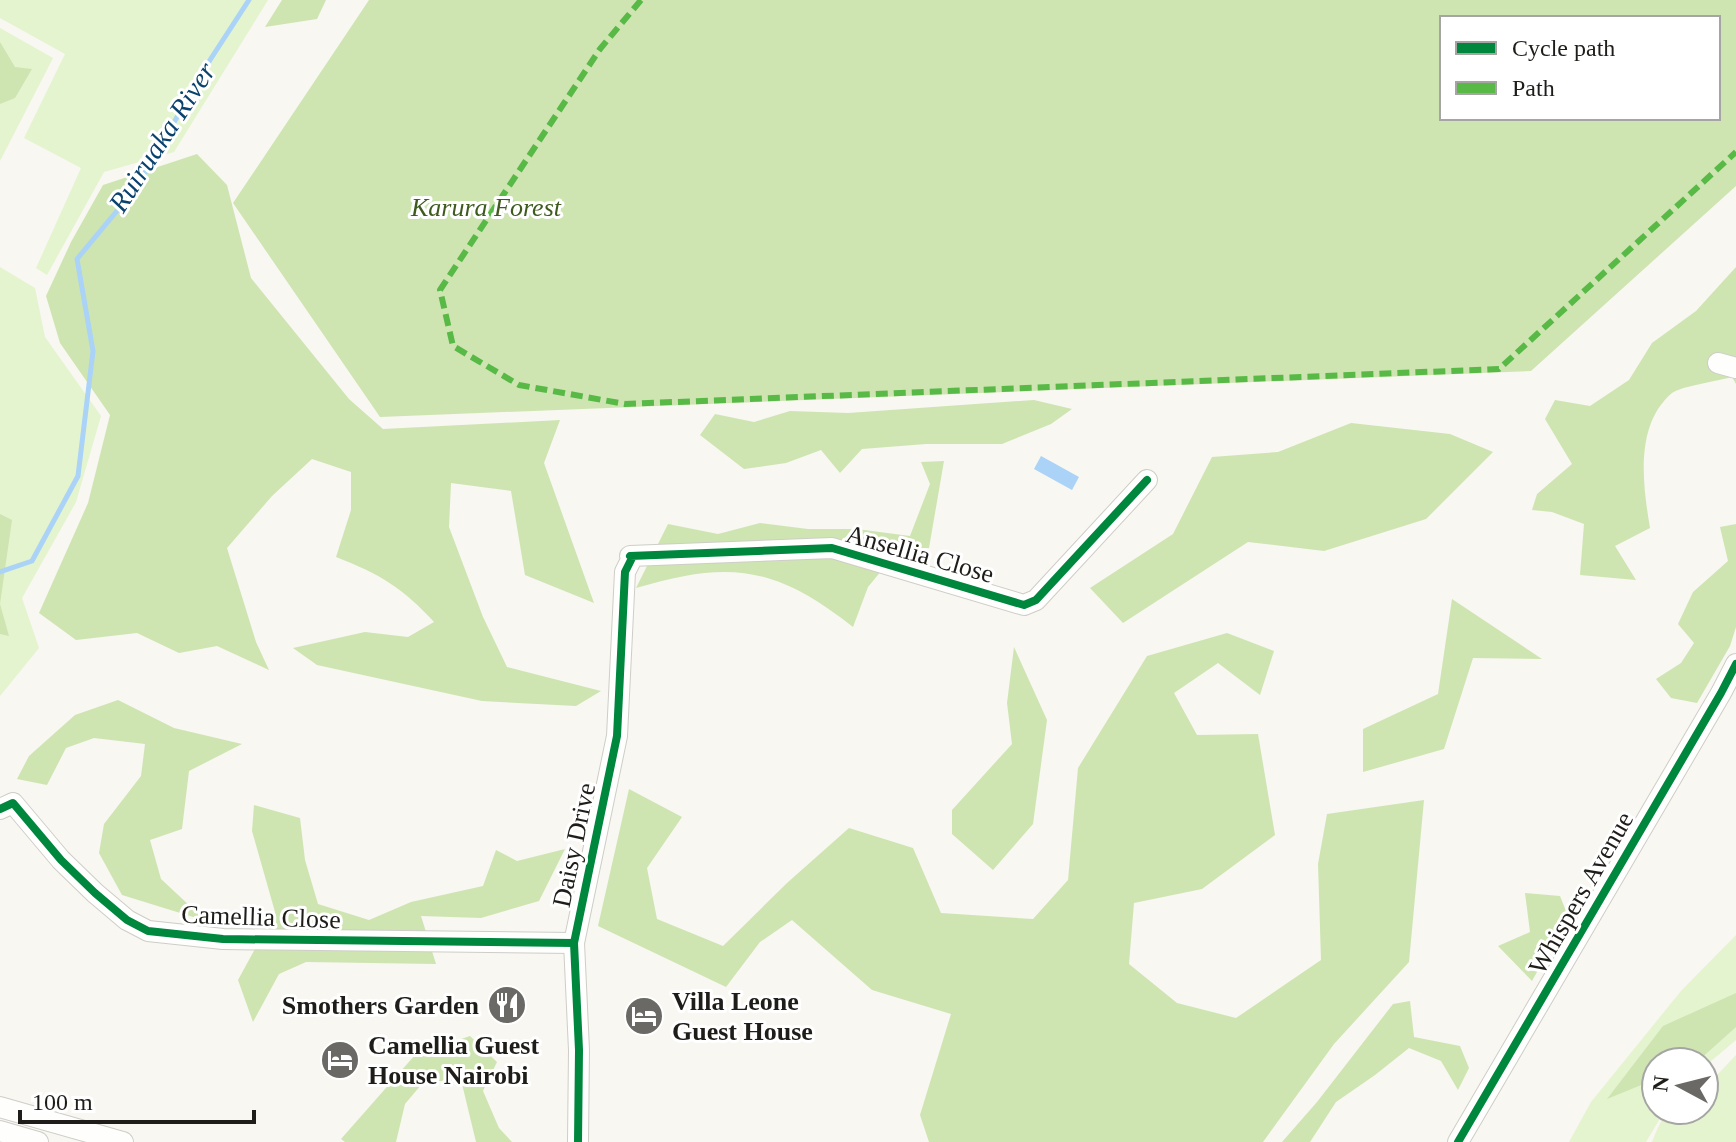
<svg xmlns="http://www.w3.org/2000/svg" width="1736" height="1142" viewBox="0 0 1736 1142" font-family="Georgia,serif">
<rect width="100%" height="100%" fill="#f8f7f1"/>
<g fill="#e3f4cf">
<path d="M0 0H268L174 152 104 172 47 275 36 268 81 168 24 138 65 54 0 18Z"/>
<path d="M0 28 53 58 0 161Z"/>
<path d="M0 267 35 288 45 337 101 416 76 502 22 598 39 648 0 696Z"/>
<path d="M1736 935V1040L1704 1067V1062H1656V1110H1665L1646 1142H1569L1591 1102 1681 991Z"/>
<path d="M1736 1055V1142H1652C1667 1106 1666 1110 1704 1110V1089Z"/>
</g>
<g fill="#cee5b2" fill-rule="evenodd">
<path d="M282 0H326L317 19 265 27Z"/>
<path d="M369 0H1736V186L1531 371 380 417 233 203ZM1442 18H1718V118H1442Z"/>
<path d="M0 42 15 67 32 69 15 98 0 104Z"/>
<path d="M197 154 227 185 251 278 349 399 383 429 560 420 544 463 594 603 525 575 511 491 451 483 449 527 483 617 507 667 601 691 576 706 482 701 317 665 293 648 365 632 408 637 434 622C403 588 380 574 336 557L351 510V472L312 459 272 496 227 548 256 642 269 670 217 646 179 653 137 633 76 640 39 613 88 503 110 415 60 343 46 296 71 242 103 185Z"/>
<path d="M1736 267V384L1732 377C1718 381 1682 386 1672 393 1634 425 1643 486 1650 528L1615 546 1636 580 1580 575 1584 524 1552 512 1532 510 1537 494 1572 464 1545 419 1555 400 1590 406 1629 380 1652 343 1696 311Z"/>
<path d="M1034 400 1072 409 1051 424 1002 444H926L862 449 840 473 821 450 786 463 744 469 700 435 715 414 754 422 790 411 848 413Z"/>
<path d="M1351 423 1450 434 1493 452 1426 519 1324 551 1248 542 1123 623 1090 588 1173 534 1212 457 1278 452Z"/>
<path d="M944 461 929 548H900L868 587 853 627C775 566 730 560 636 588L668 524 718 534 760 523 808 529H857L910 536 930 484 921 462Z"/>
<path d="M0 514 12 520 0 604 9 636 0 634Z"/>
<path d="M1736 524V627L1730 646 1697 703 1671 698 1656 679 1681 663 1694 643 1678 624 1693 592 1728 561 1720 527Z"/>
<path d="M1452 599 1542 659 1473 658 1444 749 1363 772V729L1438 694Z"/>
<path d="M1227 633 1274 651 1260 695 1218 663 1174 693 1197 735 1258 734 1275 835 1202 889 1134 903 1129 964 1177 1003 1236 1018 1321 960 1318 864 1327 814 1424 800 1409 962 1334 1044 1263 1142H929L920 1115 951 1014 872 990 792 920 760 942 726 987 598 926 629 789 682 817 647 868 657 919 723 946 787 883 849 828 913 848 941 913 1033 919 1068 880 1078 768 1147 656Z"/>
<path d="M1014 647 1047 720 1033 824 993 870 952 834V810L1012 744 1007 703Z"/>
<path d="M118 700 174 728 242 744 189 771 182 829 150 840 161 879 206 921 122 895 99 853 104 824 141 776 145 744 94 738 66 748 47 785 17 779 29 756 75 715Z"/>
<path d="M254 805 300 818 305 860 318 904 369 920 411 902 483 886 496 850 517 861 565 849 539 901 481 918 421 916 436 964 306 962 279 974 253 1022 238 980 275 912 252 831Z"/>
<path d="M1525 893 1560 896 1568 916 1532 981 1498 946 1530 932Z"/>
<path d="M1736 993V1027L1698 1061 1656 1062V1079L1607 1099 1663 1026Z"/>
<path d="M1410 1001 1414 1037 1460 1046 1469 1068 1458 1090 1441 1061 1409 1048 1375 1075 1336 1102 1310 1142H1282L1317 1102 1393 1004Z"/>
<path d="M470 1036 497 1062 483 1091 499 1128 512 1142H476L462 1084 426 1079 405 1104 396 1142H345L341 1139 415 1055Z"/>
</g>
<path fill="#aad3f7" d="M1041 456 1079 477 1072 490 1034 469Z"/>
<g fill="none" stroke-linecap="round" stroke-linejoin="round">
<path stroke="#aad3f7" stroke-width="5" d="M0 572 32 561 78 476 93 351 77 259 136 188 210 60 249 0"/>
<defs>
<g id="minor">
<path d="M1718 363 1736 368"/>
<path d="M0 809 13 803 61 860 95 893 127 920 148 931 223 939 574 943"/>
<path d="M0 1107 123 1142"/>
<path d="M0 1131 38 1142"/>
<path d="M578 1142 579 1050 574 943 617 736 625 572 632 558 630 556 832 548 1024 605 1036 600 1147 480"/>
<path d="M1458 1142 1721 693 1736 664"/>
</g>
</defs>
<use href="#minor" stroke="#cecdc8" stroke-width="22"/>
<use href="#minor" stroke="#fefefd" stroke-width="20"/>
<path stroke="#58b947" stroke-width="6" stroke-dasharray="12 6" stroke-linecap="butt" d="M641 0 600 49 440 290 453 346 519 385 625 404 1499 369 1736 152"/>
<defs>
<g id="cycleway">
<path d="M0 809 13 803 61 860 95 893 127 920 148 931 223 939 574 943"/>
<path d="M578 1142 579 1050 574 943 617 736 625 572 632 558 630 556 832 548 1024 605 1036 600 1147 480"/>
<path d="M1458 1142 1721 693 1736 664"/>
</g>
</defs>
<use href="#cycleway" stroke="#fff" stroke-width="13"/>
<use href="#cycleway" stroke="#00873e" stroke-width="8"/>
</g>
<defs>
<symbol id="restaurant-disc" viewBox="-11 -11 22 22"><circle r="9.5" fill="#6a6965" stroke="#fff"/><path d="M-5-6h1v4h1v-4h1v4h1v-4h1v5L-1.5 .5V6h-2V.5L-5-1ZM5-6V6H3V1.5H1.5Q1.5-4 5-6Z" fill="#fff"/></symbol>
<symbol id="hotel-disc" viewBox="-11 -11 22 22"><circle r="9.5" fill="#6a6965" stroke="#fff"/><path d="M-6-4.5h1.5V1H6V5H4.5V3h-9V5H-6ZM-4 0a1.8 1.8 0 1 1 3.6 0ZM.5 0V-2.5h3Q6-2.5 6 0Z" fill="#fff"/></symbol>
</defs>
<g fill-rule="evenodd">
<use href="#restaurant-disc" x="485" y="983" width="44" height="44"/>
<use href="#hotel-disc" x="622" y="994" width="44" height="44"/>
<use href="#hotel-disc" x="318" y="1038" width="44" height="44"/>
</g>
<g text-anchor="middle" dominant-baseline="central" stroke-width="6" stroke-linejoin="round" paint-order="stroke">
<g font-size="26" font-style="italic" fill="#3e5a1e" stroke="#fff">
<text x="486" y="207">Karura Forest</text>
</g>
<g font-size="26" fill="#1e1d19" stroke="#fff">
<text transform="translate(920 554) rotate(16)">Ansellia Close</text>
<text transform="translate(574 845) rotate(-78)">Daisy Drive</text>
<text transform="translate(1581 893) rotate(-60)">Whispers Avenue</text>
<text transform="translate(261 917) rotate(2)">Camellia Close</text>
</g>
<g font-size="26" font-weight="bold" fill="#1e1d19" stroke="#fff" text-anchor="start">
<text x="672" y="1001">Villa Leone<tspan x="672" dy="30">Guest House</tspan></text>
<text x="479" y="1005" text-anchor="end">Smothers Garden</text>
<text x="368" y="1045">Camellia Guest<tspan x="368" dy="30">House Nairobi</tspan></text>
</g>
<g font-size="28" font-style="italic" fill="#0a426e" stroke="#fff">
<text transform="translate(162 137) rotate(-57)">Ruiruaka River</text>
</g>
</g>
<rect x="1440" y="16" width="280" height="104" fill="#ffffff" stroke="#a5a5a3" stroke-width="2"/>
<rect x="1456" y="42" width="40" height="12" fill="#00873e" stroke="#a5a5a3" stroke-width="2"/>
<text x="1512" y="56" font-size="24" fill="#1e1d19">Cycle path</text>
<rect x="1456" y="82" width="40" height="12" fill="#58b947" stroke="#a5a5a3" stroke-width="2"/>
<text x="1512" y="96" font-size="24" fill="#1e1d19">Path</text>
<g transform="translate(1680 1086) rotate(277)"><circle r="38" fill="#ffffff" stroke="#a5a5a3" stroke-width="2"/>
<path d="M0-6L14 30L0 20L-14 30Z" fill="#6a6965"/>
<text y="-12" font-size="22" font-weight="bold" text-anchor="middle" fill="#1e1d19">N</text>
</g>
<path d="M20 1110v12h234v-12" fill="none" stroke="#1e1d19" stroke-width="4"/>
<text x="32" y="1110" font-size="24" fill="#1e1d19" stroke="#ffffff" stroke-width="6" paint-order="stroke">100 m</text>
</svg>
